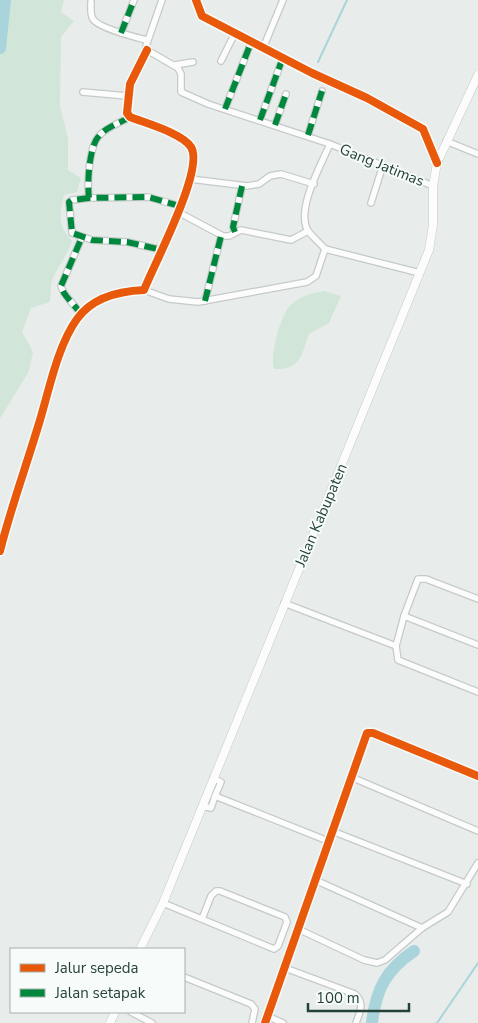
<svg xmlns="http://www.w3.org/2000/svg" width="478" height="1023" viewBox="0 0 478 1023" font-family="'Nunito Sans',sans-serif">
<rect width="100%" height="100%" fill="#e8edeb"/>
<g fill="#d1e6d8">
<path d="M0 0H64L61 12 74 21 61 37 60 106 68 138V170L81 178 77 192 64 195C60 215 57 225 72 241 68 255 59 264 53 278 50 285 51 295 50 302L31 308 22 332 33 352 29 371 0 419Z"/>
<path d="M324 291 341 296 329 323 309 334C301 356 301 370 274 369 270 355 279 319 289 307 298 296 312 293 324 291Z"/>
</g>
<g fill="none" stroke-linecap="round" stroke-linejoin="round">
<g stroke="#a9d4db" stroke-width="2">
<path d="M318 62 347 0"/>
<path d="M437 1023 478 963"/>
</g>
<g stroke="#a9d4db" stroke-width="12">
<path d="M0 48 5 0"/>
<path d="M372 1023C376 989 386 970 414 951"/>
</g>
<defs>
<g id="minor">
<path d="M162 0 146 46 147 50 178 68 181 74V92L208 104 330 144"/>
<path d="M196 0 202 16 312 73 367 98 423 129 437 163"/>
<path d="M91 2C91 7 90 15 93 19 98 28 135 37 146 40"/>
<path d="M121 33 134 0"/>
<path d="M264 46 283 0"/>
<path d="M221 61 235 33"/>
<path d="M175 65 193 62"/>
<path d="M83 92 127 96"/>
<path d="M225 109 252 40"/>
<path d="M130 117C120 123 106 127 99 136 89 146 87 184 89 198L148 197 180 206"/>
<path d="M260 120 282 60"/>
<path d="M275 125 286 94"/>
<path d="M308 135 322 91"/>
<path d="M446 141 478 154"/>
<path d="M190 179 247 186 259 184 270 176 281 174 314 184"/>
<path d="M89 198 72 200 69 202 72 233 92 240 127 242 162 250"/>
<path d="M371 203 383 165"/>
<path d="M178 212 223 236H229L241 230 291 240 308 231"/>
<path d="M235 232 233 227 242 186"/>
<path d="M325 249C320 243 310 235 307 229 297 207 321 165 330 144L433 186"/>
<path d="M325 249 420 273"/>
<path d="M144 290 169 299 198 302 307 282 316 276 325 249"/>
<path d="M205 301 221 236"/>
<path d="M81 315C76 305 63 296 61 286L82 237"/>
<path d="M0 551C11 507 27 464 40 420 49 390 58 345 77 319 92 298 119 291 144 290 154 264 205 169 191 147 182 133 145 123 130 117L127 113 130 84 147 50"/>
<path d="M284 603 396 646 398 660 478 692"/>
<path d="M404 616 478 645"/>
<path d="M396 646 404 616 418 579H426L478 599"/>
<path d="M351 777 478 831"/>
<path d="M213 778 221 782 215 796"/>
<path d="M202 806 211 808 215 796 328 841"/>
<path d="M332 831 467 884"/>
<path d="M315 880 422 928"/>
<path d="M163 903 274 949 278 946 287 922 285 917 220 891H216L211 896 202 919"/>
<path d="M298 929 364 960 377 963 385 960 422 928 448 912 478 863"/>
<path d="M285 968 355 994C365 1004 360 1011 356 1023"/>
<path d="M184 977 251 1004 255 1009 252 1023"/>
<path d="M131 1012 152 1023"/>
<path d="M267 1016 283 1023"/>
<path d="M265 1023 367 733H373L478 776"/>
</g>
<g id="secondary">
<path d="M140 949 163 903 429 250 433 225V186L437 163 478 75"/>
<path d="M110 1023 115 1012"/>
</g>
</defs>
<use href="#minor" stroke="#c5cac8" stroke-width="8"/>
<use href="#secondary" stroke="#c3cbc8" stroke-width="9"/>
<use href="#minor" stroke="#fcfcfc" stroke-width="5.5"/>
<use href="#secondary" stroke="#fcfcfc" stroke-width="8"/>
<g stroke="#00873e" stroke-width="6" stroke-dasharray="12 6" stroke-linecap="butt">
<path d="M121 33 134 0"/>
<path d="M225 109 252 40"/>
<path d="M130 117C120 123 106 127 99 136 89 146 87 184 89 198L148 197 180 206"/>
<path d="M260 120 282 60"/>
<path d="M275 125 286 94"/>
<path d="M308 135 322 91"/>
<path d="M89 198 72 200 69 202 72 233 92 240 127 242 162 250"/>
<path d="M235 232 233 227 242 186"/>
<path d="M205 301 221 236"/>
<path d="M81 315C76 305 63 296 61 286L82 237"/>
</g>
<defs>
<g id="cycleway">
<path d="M196 0 202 16 312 73 367 98 423 129 437 163"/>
<path d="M0 551C11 507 27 464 40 420 49 390 58 345 77 319 92 298 119 291 144 290 154 264 205 169 191 147 182 133 145 123 130 117L127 113 130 84 147 50"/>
<path d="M265 1023 367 733H373L478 776"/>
</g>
</defs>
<use href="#cycleway" stroke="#f7fbf9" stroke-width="11"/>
<use href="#cycleway" stroke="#e8590c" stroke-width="8"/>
</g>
<g text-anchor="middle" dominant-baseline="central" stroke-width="4" stroke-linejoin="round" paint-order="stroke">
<g font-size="15" fill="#24423a" stroke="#f7fbf9">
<text transform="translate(382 165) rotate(22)">Gang Jatimas</text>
<text transform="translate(321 515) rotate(-67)">Jalan Kabupaten</text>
</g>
</g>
<rect x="10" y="948" width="175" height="65" fill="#f7fbf9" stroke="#a3b1ad"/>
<rect x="20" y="964" width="25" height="8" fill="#e8590c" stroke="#a3b1ad"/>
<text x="55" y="973" font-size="15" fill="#24423a">Jalur sepeda</text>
<rect x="20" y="989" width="25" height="8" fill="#00873e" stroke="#a3b1ad"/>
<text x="55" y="998" font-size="15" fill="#24423a">Jalan setapak</text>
<path d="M308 1003v8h101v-8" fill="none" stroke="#24423a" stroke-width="2.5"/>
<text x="316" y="1003" font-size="15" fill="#24423a" stroke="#f7fbf9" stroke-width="4" paint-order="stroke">100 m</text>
</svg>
